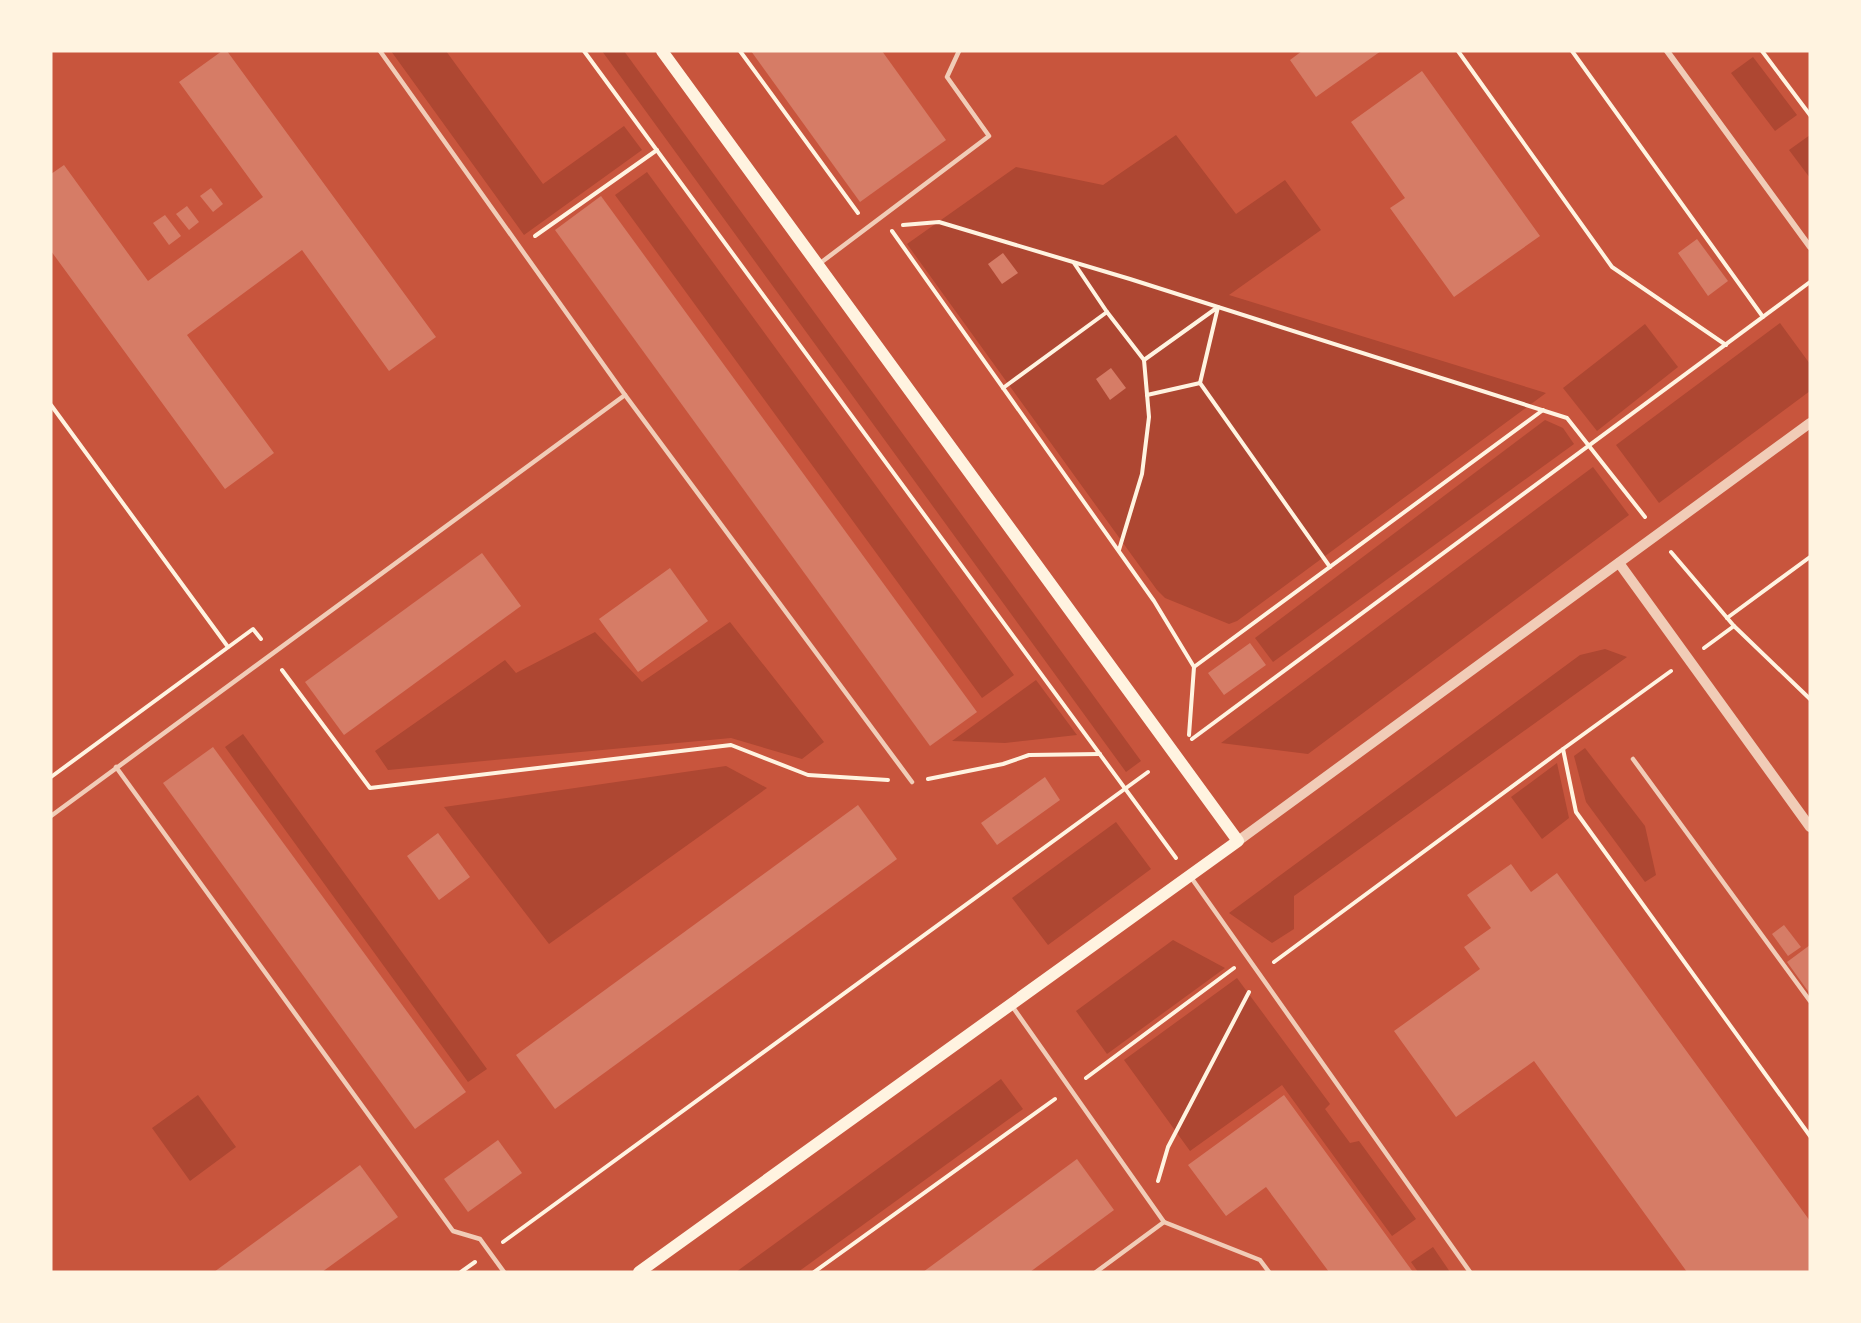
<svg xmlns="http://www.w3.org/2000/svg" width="1861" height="1323" viewBox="0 0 1861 1323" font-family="'Noto Serif',serif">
<rect width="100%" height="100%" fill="#c8553d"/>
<g fill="#ae4732">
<path d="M391 51H446L543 184 624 126 642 150 524 235Z"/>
<path d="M602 51H624L1141 761 1126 772Z"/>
<path d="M1753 57 1797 115 1775 131 1731 73Z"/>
<path d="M1176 135 1236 214 1285 180 1321 230 1229 295 1546 393 1237 621 1229 624 1165 598 1157 590 907 244 1016 167 1103 185Z"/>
<path d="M1810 135V178L1789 150Z"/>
<path d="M647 172 1014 675 982 698 615 195Z"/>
<path d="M1780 323 1810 364V391L1659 503 1616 445Z"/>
<path d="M1645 324 1678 367 1597 431 1563 388Z"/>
<path d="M1545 420 1563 428 1574 444 1273 662 1255 638Z"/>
<path d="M1593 467 1629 515 1308 754 1221 743Z"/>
<path d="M730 622 824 742 802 759 731 738 388 770 375 751 505 660 516 673 595 632 642 682Z"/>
<path d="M1605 649 1627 657 1294 896V929L1272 943 1229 913 1580 655Z"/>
<path d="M1036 680 1077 735 1005 743 952 741Z"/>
<path d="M243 734 487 1069 468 1082 225 747Z"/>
<path d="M1585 748 1645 826 1656 875 1645 882 1586 802 1574 756Z"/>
<path d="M1557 763 1569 818 1542 839 1511 797Z"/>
<path d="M726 766 767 788 549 944 444 807Z"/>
<path d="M1116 822 1151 869 1048 945 1012 898Z"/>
<path d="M1173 940 1225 968 1107 1054 1076 1011Z"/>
<path d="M1237 978 1330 1104 1325 1109 1350 1143 1359 1141 1416 1219 1392 1236 1282 1085 1190 1151 1124 1060Z"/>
<path d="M1001 1079 1023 1109 798 1272H736Z"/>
<path d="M198 1095 236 1147 190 1181 152 1128Z"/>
<path d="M1433 1247 1450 1272H1418L1411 1262Z"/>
</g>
<g fill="#d67c66">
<path d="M222 51H227L436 337 389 371 302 250 187 335 274 453 225 489 51 251V174L64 165 148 281 263 197 179 82Z"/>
<path d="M751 51H882L946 140 860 202Z"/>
<path d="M1302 51H1381L1316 97 1290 60Z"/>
<path d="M1422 71 1540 236 1454 297 1390 208 1405 198 1351 122Z"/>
<path d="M211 188 223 204 213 212 200 196Z"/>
<path d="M601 196 977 712 930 746 555 230Z"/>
<path d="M187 206 199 222 189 230 176 214Z"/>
<path d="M165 215 181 236 169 245 153 223Z"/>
<path d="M1697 239 1728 281 1708 296 1678 253Z"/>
<path d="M1003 253 1018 273 1002 284 988 264Z"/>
<path d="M1111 368 1126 388 1110 400 1096 379Z"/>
<path d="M482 553 521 606 344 735 305 682Z"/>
<path d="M670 568 708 621 638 672 599 619Z"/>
<path d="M1250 643 1266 665 1224 695 1208 673Z"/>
<path d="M213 747 466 1092 415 1129 163 783Z"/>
<path d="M1045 777 1060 800 997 845 981 823Z"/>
<path d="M858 805 897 859 555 1109 516 1055Z"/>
<path d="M438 833 470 877 439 900 407 856Z"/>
<path d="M1511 864 1531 892 1557 873 1810 1221V1272H1687L1534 1061 1456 1117 1394 1031 1480 969 1464 947 1491 928 1467 895Z"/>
<path d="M1784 925 1801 947 1788 956 1772 934Z"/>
<path d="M1810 945V994L1787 962Z"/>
<path d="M1284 1095 1413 1272H1329L1266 1187 1226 1216 1188 1165Z"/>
<path d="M498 1140 522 1173 468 1212 444 1179Z"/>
<path d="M1077 1159 1114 1210 1030 1272H923Z"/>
<path d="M360 1165 398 1217 322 1272H214Z"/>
</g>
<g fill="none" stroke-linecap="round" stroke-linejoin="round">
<g stroke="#fff3e0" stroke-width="4">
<path d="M584 51 1176 858"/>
<path d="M740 51 858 213"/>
<path d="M1458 51 1612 267 1726 345"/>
<path d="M1572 51 1763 317"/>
<path d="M1762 51 1810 115"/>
<path d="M903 225 939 222 1130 279 1567 418 1645 517"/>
<path d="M892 231 1154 601 1194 667"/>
<path d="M535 236 657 150"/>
<path d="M1074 263 1107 312 1144 360 1149 417 1142 474 1119 550"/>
<path d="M1144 360 1218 307 1200 383 1330 567"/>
<path d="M1003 388 1107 312"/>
<path d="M1147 395 1200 383"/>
<path d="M51 405 228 647"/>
<path d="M1671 552 1734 626 1810 699"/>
<path d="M1727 618 1810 557"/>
<path d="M1704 648 1734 626"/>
<path d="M282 670 370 788 731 745 808 775 888 780"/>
<path d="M1671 671 1563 749 1576 812 1810 1136"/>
<path d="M1189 735 1194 667 1543 410"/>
<path d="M1192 739 1810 282"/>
<path d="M51 777 253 629 261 639"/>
<path d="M928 779 1003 764 1029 755 1100 754"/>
<path d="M1274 962 1563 749"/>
<path d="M1086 1078 1234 968"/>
<path d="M1158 1181 1168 1147 1249 992"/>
<path d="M503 1242 1148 772"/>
<path d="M461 1272 475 1262"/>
<path d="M814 1272 1055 1099"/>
</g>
<g stroke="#f1ccb7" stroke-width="4.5">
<path d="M380 51 625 395 912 782"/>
<path d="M819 264 989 136 947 77 959 51"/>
<path d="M1633 759 1810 1001"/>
<path d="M116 767 453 1231 480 1239 504 1272"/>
<path d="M51 816 625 395"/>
<path d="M1190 876 1470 1272"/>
<path d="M1012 1006 1164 1222 1260 1260 1269 1272"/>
<path d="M1096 1272 1164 1222"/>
</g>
<path stroke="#f1ccb7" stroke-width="6" d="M1667 51 1810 247"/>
<g stroke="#f1ccb7" stroke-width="10">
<path d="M1619 563 1810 827"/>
<path d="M1238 841 1810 423"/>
</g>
<path stroke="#fff3e0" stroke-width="12" d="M639 1272 1238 841 662 51"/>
</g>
<rect width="1861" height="1323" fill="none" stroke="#fff3e0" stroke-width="105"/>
</svg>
